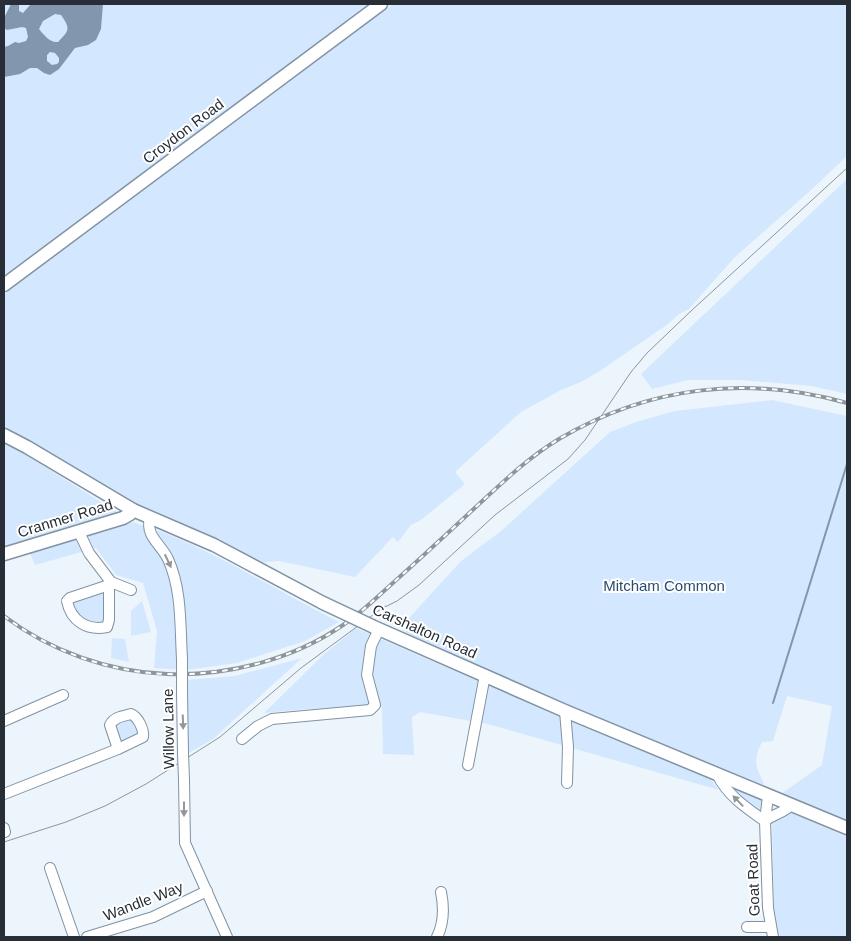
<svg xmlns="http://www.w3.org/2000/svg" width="851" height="941" viewBox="0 0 851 941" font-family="Helvetica,sans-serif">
<rect width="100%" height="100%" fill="#edf5fc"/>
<g fill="#d3e8fe">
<path d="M4 4H368L102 203 4 278Z"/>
<path d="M393 4H847V156L810 191 734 258 689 309 679 314 668 324 600 371 581 382 561 390 521 412 455 472 465 484 421 520 411 525 398 542 393 537 355 577 279 561 258 563 138 509 4 431V294Z"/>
<path d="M847 179V394L812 386 741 380H688L652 389 641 374Z"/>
<path d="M772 400 847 416V822L778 796 822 765 832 706 787 696 773 741 762 742C753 760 755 766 764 783L761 786 713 765 605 723 412 637 403 630 409 618 461 561 501 531 610 432 639 421 675 411Z"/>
<path d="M4 443 23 453 117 512 120 515 26 543 4 547Z"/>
<path d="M133 522C207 545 271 588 339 622L305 641 237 663 185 670 154 668 157 631 143 583 116 575 96 548 35 565 29 551 107 531Z"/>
<path d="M106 587 108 620 94 629 67 604Z"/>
<path d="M142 601 151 632 131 636V611Z"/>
<path d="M356 628 581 726 709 777 719 790 488 724 420 712 412 717 414 755 383 754 382 707 307 709 264 713 323 655Z"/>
<path d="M112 638 125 639 129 662 111 658Z"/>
<path d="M302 658 213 739 187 754 186 680 235 676Z"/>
<path d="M132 719 140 734 122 743 115 726C118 720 126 720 132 719Z"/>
<path d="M735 788 764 800 763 812H758L732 791Z"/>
<path d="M791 812 847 837V937H779L774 919 772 823Z"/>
</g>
<path fill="#8297ad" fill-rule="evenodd" d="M11 4H19V11L23 13 31 4H103L101 29 96 40 88 45 75 48 59 69 50 75 44 73 37 68H30L20 74 4 77V47L8 46 15 42 19 43 26 41 28 37 26 28 22 27 7 30 4 28V18ZM55 14 61 15C71 29 69 31 58 42 50 43 44 35 39 29L43 21ZM50 52 55 53 59 58V62L57 64 52 65 47 61V55Z"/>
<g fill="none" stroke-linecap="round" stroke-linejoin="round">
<path stroke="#8297ad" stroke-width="2" d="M773 703 847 464"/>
<defs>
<g id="minor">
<path d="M150 518C145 536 161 544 168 559 182 590 180 625 182 659"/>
<path d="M79 532 89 553 111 582 131 590"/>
<path d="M106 586 109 588V620L107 627C87 631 71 621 67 601L70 598Z"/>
<path d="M182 692 183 753"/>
<path d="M565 711 568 747 567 783"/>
<path d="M131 714C138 717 144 729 143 737L118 749 110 725C114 717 123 716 131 714Z"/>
<path d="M4 721 63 695"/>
<path d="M242 739 258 726 272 719 370 710 375 705 367 675 371 646 379 629"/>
<path d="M468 765 485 675"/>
<path d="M717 774C727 795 746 808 765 821"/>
<path d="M184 780 185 843 227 937"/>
<path d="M4 794 118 749"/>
<path d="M768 796 765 821 768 908 773 937"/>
<path d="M765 821C773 814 784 813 791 805"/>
<path d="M4 828 5 832"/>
<path d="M50 868 74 937"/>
<path d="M747 927H771"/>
<path d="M87 937 153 917 207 891"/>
<path d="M437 937C444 923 444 907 441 892"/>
</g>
<g id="major">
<path d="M4 285 381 4"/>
<path d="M4 435 27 447 133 510 214 545 323 603"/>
<path d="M4 554 123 518 130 514 133 510"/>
<path d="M374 627 565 711 847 828"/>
</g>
</defs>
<use href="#minor" stroke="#8192a3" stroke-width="12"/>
<use href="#major" stroke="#8192a3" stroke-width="15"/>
<use href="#minor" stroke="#fff" stroke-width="10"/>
<use href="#major" stroke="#fff" stroke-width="12"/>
<g stroke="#8e969d" stroke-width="1">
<path d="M381 609 397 601 419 585 495 515 568 459 585 440 631 372 647 353 691 311 847 168"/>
<path d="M4 842 66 822 105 806 146 784 220 737 301 668 385 606"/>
</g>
<defs>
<path id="rail" d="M4 616C50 651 109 672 167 674 228 676 292 660 343 625 361 613 377 597 394 582 422 557 450 531 478 505 504 481 529 457 559 439 649 386 747 375 847 403"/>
</defs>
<use href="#rail" stroke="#8e969d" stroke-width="4"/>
<use href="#rail" stroke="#fff" stroke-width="2" stroke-dasharray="5.5" stroke-linecap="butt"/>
<defs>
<g id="minor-bridge">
<path d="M182 659V692"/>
<path d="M183 753 184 780"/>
</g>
<path id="major-bridge" d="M323 603 374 627"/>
</defs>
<use href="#minor-bridge" stroke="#8192a3" stroke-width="12" stroke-linecap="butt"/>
<use href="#major-bridge" stroke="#8192a3" stroke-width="15" stroke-linecap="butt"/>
<use href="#minor-bridge" stroke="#fff" stroke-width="10"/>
<use href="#major-bridge" stroke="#fff" stroke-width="12"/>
</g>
<defs><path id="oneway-solid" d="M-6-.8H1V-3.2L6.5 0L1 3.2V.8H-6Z" transform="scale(1.25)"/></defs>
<g fill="#93969a">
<use href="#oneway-solid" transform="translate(168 561) rotate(65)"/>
<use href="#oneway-solid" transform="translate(183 722) rotate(88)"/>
<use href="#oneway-solid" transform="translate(738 801) rotate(-134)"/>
<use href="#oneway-solid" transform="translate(184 809) rotate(90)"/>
</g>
<g text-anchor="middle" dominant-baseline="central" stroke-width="4" stroke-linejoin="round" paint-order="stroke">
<g font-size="15" fill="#272e35" stroke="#fff">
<text transform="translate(183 131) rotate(-37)">Croydon Road</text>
<text transform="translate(65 518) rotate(-17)">Cranmer Road</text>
<text transform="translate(425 631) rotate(24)">Carshalton Road</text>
<text transform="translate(168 729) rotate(-91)">Willow Lane</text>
<text transform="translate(753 880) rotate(-92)">Goat Road</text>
<text transform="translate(143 901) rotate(-21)">Wandle Way</text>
</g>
<g font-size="15" fill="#294c6e" stroke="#fff">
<text x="664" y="585">Mitcham Common</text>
</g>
</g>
<rect width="851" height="941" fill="none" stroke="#272e35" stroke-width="10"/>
</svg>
